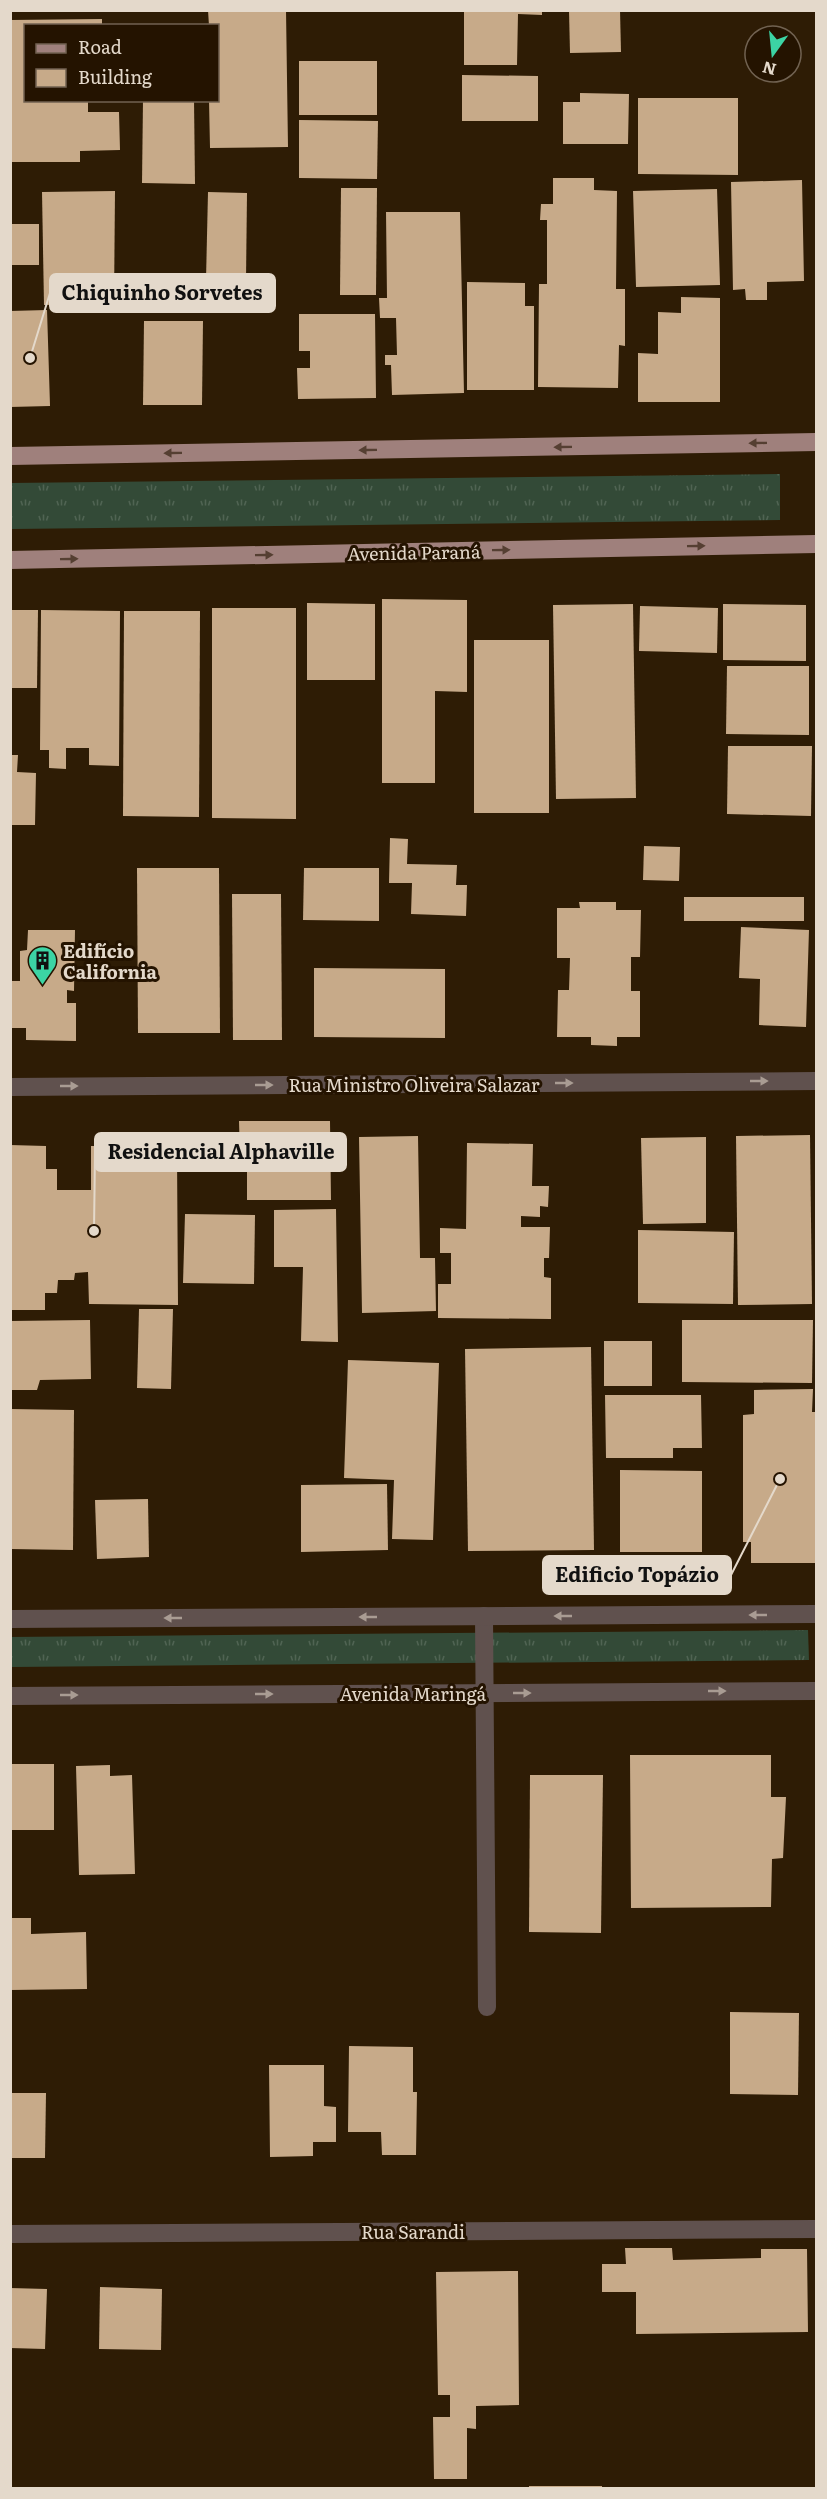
<svg xmlns="http://www.w3.org/2000/svg" width="827" height="2499" viewBox="0 0 827 2499" font-family="Literata,serif">
<defs>
<pattern id="grass-tufts" width="24" height="20" patternUnits="userSpaceOnUse" patternTransform="scale(1.5)"><rect width="24" height="20" fill="#334a37"/><path d="M3 7l-1-3M5 7V3M7 7l1-3M15 17l-1-3M17 17v-4M19 17l1-3" fill="none" stroke="#506453"/></pattern>
</defs>
<rect width="100%" height="100%" fill="#2e1c05"/>
<g fill="url(#grass-tufts)">
<path d="M780 474V520L11 529V483Z"/>
<path d="M808 1630 809 1660 11 1667 10 1637Z"/>
</g>
<g fill="#c7aa89">
<path d="M208 10H286L288 147 210 148 209 100H218V26H209Z"/>
<path d="M464 10H542V15L518 14 517 65H464Z"/>
<path d="M569 10H620L621 52 570 53Z"/>
<path d="M102 19V26H26V100H88V112H119L120 150 80 151V162H10V20Z"/>
<rect x="299" y="61" width="78" height="54"/>
<path d="M462 75 538 76V121H462Z"/>
<path d="M580 93 629 94 628 144H563V102H580Z"/>
<path d="M638 98H738V175L638 174Z"/>
<path d="M143 100H194L195 184 142 183Z"/>
<path d="M299 120 378 121 377 179 299 178Z"/>
<path d="M553 178H594V190L617 191 616 289H625V346L619 345 618 388 538 387 539 284H547V220H540L541 204H553Z"/>
<path d="M802 180 804 281 767 282V300H746L745 289 733 290 731 182Z"/>
<path d="M341 188H377L376 295H340Z"/>
<path d="M717 189 720 285 636 287 633 191Z"/>
<path d="M115 191 114 303 44 305 42 192Z"/>
<path d="M208 192 247 193 246 280H206Z"/>
<path d="M386 212H460L464 393 392 395 391 365H385V355H397L396 318H380L379 298H387Z"/>
<rect x="10" y="224" width="29" height="41"/>
<path d="M467 282 525 283V306H534V390H467Z"/>
<path d="M681 297 720 298V402H638V353L658 354V312L681 313Z"/>
<path d="M47 310 50 406 10 407V311Z"/>
<path d="M299 314H375L376 398 298 399 297 368H310V351H299Z"/>
<path d="M144 321H203L202 405H143Z"/>
<path d="M382 599 467 600V692L435 691V783H382Z"/>
<path d="M307 603 375 604V680H307Z"/>
<path d="M633 604 636 798 556 799 553 605Z"/>
<path d="M723 604 806 605V661L723 660Z"/>
<path d="M640 606 718 608 717 653 639 651Z"/>
<path d="M212 608H296V819L212 818Z"/>
<path d="M10 610H38L37 688H10Z"/>
<path d="M41 610 120 611 119 766 89 765V748H66V769L49 768V750H40Z"/>
<path d="M124 611H200L199 817 123 816Z"/>
<rect x="474" y="640" width="75" height="173"/>
<path d="M727 666H809V735L726 734Z"/>
<path d="M728 746H812L811 816 727 814Z"/>
<path d="M10 755H18L17 772 36 773 35 825H10Z"/>
<path d="M390 838 408 839 407 864 457 865 456 885H467L466 916 411 914 412 883H389Z"/>
<path d="M644 846 680 847 679 881 643 880Z"/>
<path d="M137 868H219L220 1033H138Z"/>
<path d="M304 868H379V921L303 920Z"/>
<path d="M232 894H281L282 1040H233Z"/>
<rect x="684" y="897" width="120" height="24"/>
<path d="M579 902H616V910H641L640 957H631V991H640V1037H617V1046L591 1045V1037H557L558 990H569L570 958H557V908H580Z"/>
<path d="M741 927 809 930 806 1027 759 1025 760 979 739 978Z"/>
<path d="M28 930H75L74 991 67 990V1003H76V1041L26 1040V1028H10V981H20V951L27 950Z"/>
<path d="M314 968 445 969V1038L314 1037Z"/>
<path d="M239 1121H330L331 1200H247V1157H240Z"/>
<path d="M810 1135 812 1304 738 1305 736 1136Z"/>
<path d="M418 1136 420 1258H435L436 1311 362 1313 359 1137Z"/>
<path d="M706 1137V1223L643 1224 641 1138Z"/>
<path d="M467 1143 533 1144 532 1186H549L548 1207 540 1206V1217L521 1216V1227H550L549 1258H544V1277L551 1278V1319L438 1318V1284H451V1253H440V1228L466 1229Z"/>
<path d="M10 1145 46 1146V1169H57V1190H91V1146H126L128 1154 148 1155 149 1147 171 1149 177 1154 178 1305 89 1304 88 1272 75 1273 74 1280H58L57 1293H45V1310H10Z"/>
<path d="M336 1209 338 1342 301 1341 303 1267H274V1210Z"/>
<path d="M185 1214 255 1215 254 1284 183 1283Z"/>
<path d="M638 1230 734 1232 733 1304 638 1303Z"/>
<path d="M139 1309H173L171 1389 137 1388Z"/>
<path d="M90 1320 91 1379 40 1380 37 1390H10V1321Z"/>
<path d="M682 1320H813L812 1383 682 1382Z"/>
<rect x="604" y="1341" width="48" height="45"/>
<path d="M591 1347 594 1550 468 1551 465 1349Z"/>
<path d="M348 1360 439 1363 433 1540 392 1539 394 1480 344 1478Z"/>
<path d="M813 1389 812 1412H816V1563H751V1542H743V1415L754 1414V1390Z"/>
<path d="M605 1395H701L702 1448H673V1458H606Z"/>
<path d="M10 1409 74 1410 73 1550 10 1549Z"/>
<path d="M620 1470 702 1471V1552H620Z"/>
<path d="M387 1484 388 1550 301 1552V1485Z"/>
<path d="M148 1499 149 1557 97 1559 95 1500Z"/>
<path d="M630 1755H771V1797H786L783 1858 772 1859 771 1907 631 1908Z"/>
<rect x="10" y="1764" width="44" height="66"/>
<path d="M110 1765V1776L132 1775 135 1874 79 1875 76 1766Z"/>
<path d="M530 1775H603L601 1933 529 1932Z"/>
<path d="M10 1918H31V1934L86 1932 87 1989 10 1990Z"/>
<path d="M730 2012 799 2013 798 2095 730 2094Z"/>
<path d="M349 2046 413 2047V2092H417L416 2155H382L381 2132H348Z"/>
<path d="M269 2065H324V2106L336 2107V2142H313V2156L270 2157Z"/>
<path d="M10 2093H46L45 2158H10Z"/>
<path d="M625 2248H672L673 2260 761 2258V2249H807L808 2332 636 2334V2292H602V2264H626Z"/>
<path d="M518 2271 519 2405 476 2406V2429L467 2428V2479H434L433 2417H450V2395H438L436 2272Z"/>
<path d="M100 2287 162 2289 161 2350 99 2349Z"/>
<path d="M10 2288 47 2289 45 2349 10 2348Z"/>
<rect x="529" y="2486" width="73" height="2"/>
</g>
<g fill="none" stroke-linecap="round" stroke-linejoin="round">
<g stroke="#60514e" stroke-width="18">
<path d="M10 1087 816 1081"/>
<path d="M484 1616 487 2007"/>
<path d="M10 1619 816 1614"/>
<path d="M10 1696 816 1691"/>
<path d="M10 2234 816 2229"/>
</g>
<g stroke="#9f807c" stroke-width="18">
<path d="M10 456 816 442"/>
<path d="M10 560 816 544"/>
</g>
</g>
<defs><path id="oneway-solid" d="M-6-.8H1V-3.2L6.5 0L1 3.2V.8H-6Z" transform="scale(1.5)"/></defs>
<g fill="#553f32">
<use href="#oneway-solid" transform="translate(758 443) rotate(179)"/>
<use href="#oneway-solid" transform="translate(563 447) rotate(179)"/>
<use href="#oneway-solid" transform="translate(368 450) rotate(179)"/>
<use href="#oneway-solid" transform="translate(173 453) rotate(179)"/>
<use href="#oneway-solid" transform="translate(696 546) rotate(-1)"/>
<use href="#oneway-solid" transform="translate(501 550) rotate(-1)"/>
<use href="#oneway-solid" transform="translate(264 555) rotate(-1)"/>
<use href="#oneway-solid" transform="translate(69 559) rotate(-1)"/>
</g>
<g fill="#a99c93">
<use href="#oneway-solid" transform="translate(759 1081)"/>
<use href="#oneway-solid" transform="translate(564 1083)"/>
<use href="#oneway-solid" transform="translate(264 1085)"/>
<use href="#oneway-solid" transform="translate(69 1086)"/>
<use href="#oneway-solid" transform="translate(758 1615) rotate(180)"/>
<use href="#oneway-solid" transform="translate(563 1616) rotate(180)"/>
<use href="#oneway-solid" transform="translate(368 1617) rotate(180)"/>
<use href="#oneway-solid" transform="translate(173 1618) rotate(180)"/>
<use href="#oneway-solid" transform="translate(717 1691)"/>
<use href="#oneway-solid" transform="translate(522 1693)"/>
<use href="#oneway-solid" transform="translate(264 1694)"/>
<use href="#oneway-solid" transform="translate(69 1695)"/>
</g>
<defs>
<symbol id="building-pin" viewBox="-11 -11 22 30"><path d="M0 17L-7.5 6A9.5 9.5 0 1 1 7.5 6Z" fill="#3cd4a4" stroke="#241300"/><path d="M-4-6H4V6H1V3H-1V6H-4ZM-2.5-4.3h1.7v1.8h-1.7ZM.8-4.3h1.7v1.8H.8ZM-2.5-1h1.7V.8h-1.7ZM.8-1h1.7V.8H.8Z" fill="#111"/></symbol>
</defs>
<g fill-rule="evenodd">
<use href="#building-pin" x="26" y="944" width="33" height="45"/>
</g>
<g text-anchor="middle" dominant-baseline="central" stroke-width="6" stroke-linejoin="round" paint-order="stroke">
<g font-size="18" fill="#e4d9cb" stroke="#241300">
<text transform="translate(414 552) rotate(-1)">Avenida Paraná</text>
<text x="414" y="1084">Rua Ministro Oliveira Salazar</text>
<text x="413" y="1693">Avenida Maringá</text>
<text x="413" y="2231">Rua Sarandi</text>
</g>
<g font-size="18" font-weight="bold" fill="#e4d9cb" stroke="#241300" text-anchor="start">
<text x="63" y="950">Edifício<tspan x="63" dy="21">California</tspan></text>
</g>
</g>
<path fill="none" stroke="#e4d9cb" stroke-width="2" d="M30 358L50 293M94 1231L95 1152M780 1479L731 1575"/>
<g fill="#e4d9cb" stroke="#241300" stroke-width="2">
<circle cx="30" cy="358" r="6"/>
<circle cx="94" cy="1231" r="6"/>
<circle cx="780" cy="1479" r="6"/>
</g>
<g fill="#e4d9cb" stroke="#e4d9cb" stroke-width="2">
<rect x="50" y="274" width="225" height="38" rx="6"/>
<rect x="95" y="1133" width="251" height="38" rx="6"/>
<rect x="543" y="1556" width="188" height="38" rx="6"/>
</g>
<g font-size="20" text-anchor="middle" font-weight="bold" fill="#111">
<text x="162" y="300">Chiquinho Sorvetes</text>
<text x="221" y="1159">Residencial Alphaville</text>
<text x="637" y="1582">Edificio Topázio</text>
</g>
<rect width="827" height="2499" fill="none" stroke="#e4d9cb" stroke-width="24"/>
<rect x="24" y="24" width="195" height="78" fill="#241300" stroke="#716251" stroke-width="1.5"/>
<rect x="36" y="44" width="30" height="9" fill="#9f807c" stroke="#716251" stroke-width="1.5"/>
<text x="78" y="54" font-size="18" fill="#e4d9cb">Road</text>
<rect x="36" y="69" width="30" height="18" fill="#c7aa89" stroke="#716251" stroke-width="1.5"/>
<text x="78" y="84" font-size="18" fill="#e4d9cb">Building</text>
<g transform="translate(773 54) rotate(195)"><circle r="28" fill="#241300" stroke="#716251" stroke-width="1.5"/>
<path d="M0-4.5L10 22L0 15L-10 22Z" fill="#3cd4a4"/>
<text y="-9" font-size="16" font-weight="bold" text-anchor="middle" fill="#e4d9cb">N</text>
</g>
</svg>
